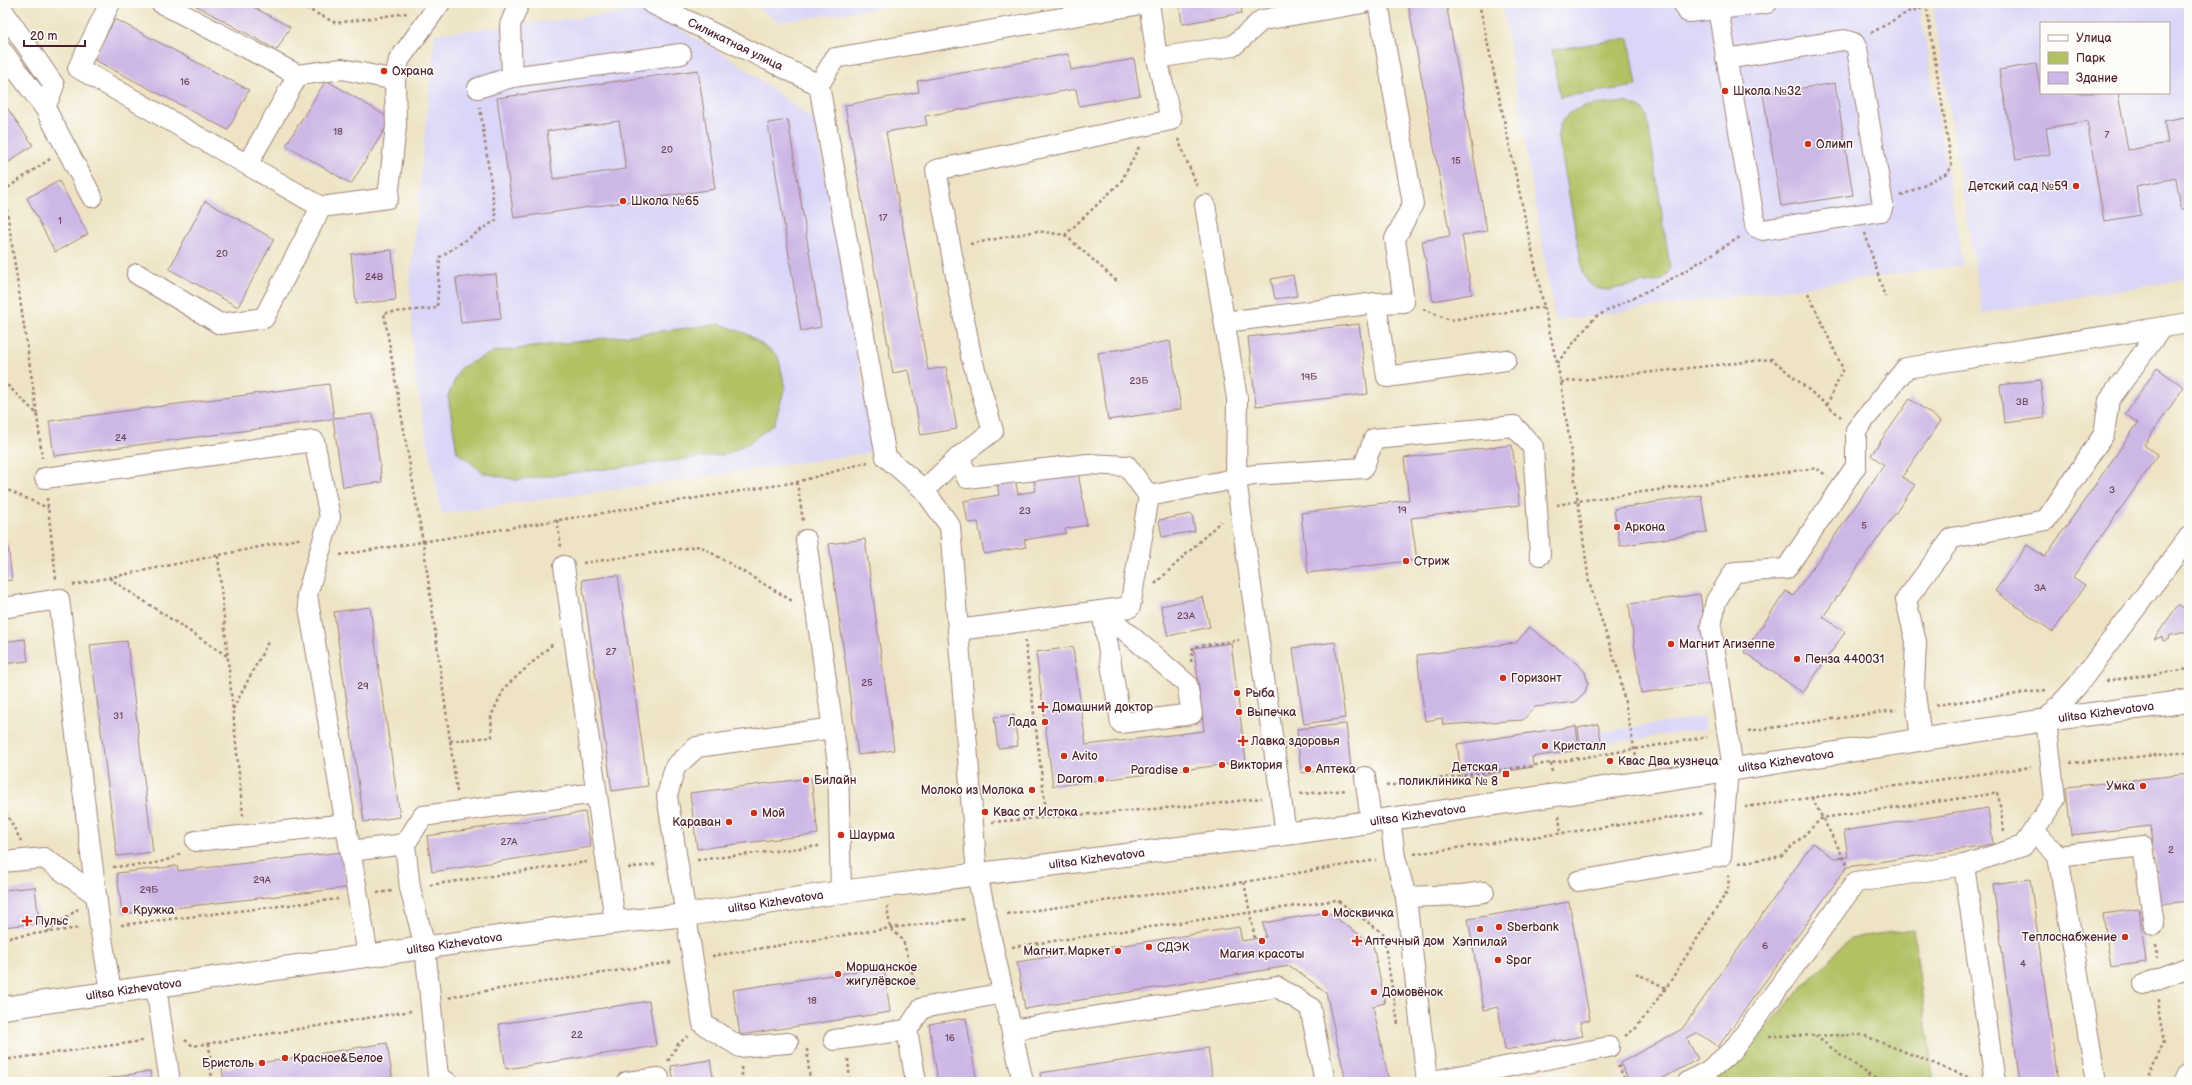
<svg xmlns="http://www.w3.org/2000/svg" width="2192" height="1085" viewBox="0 0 2192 1085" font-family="'Balsamiq Sans',sans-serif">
<rect width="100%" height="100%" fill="#fdfcf7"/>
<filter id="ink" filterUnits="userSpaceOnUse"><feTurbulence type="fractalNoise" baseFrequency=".025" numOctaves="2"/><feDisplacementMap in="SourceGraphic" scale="8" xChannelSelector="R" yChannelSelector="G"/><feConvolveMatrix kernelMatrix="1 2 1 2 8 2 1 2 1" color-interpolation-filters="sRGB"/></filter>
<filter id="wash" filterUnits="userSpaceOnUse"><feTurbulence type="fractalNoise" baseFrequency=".012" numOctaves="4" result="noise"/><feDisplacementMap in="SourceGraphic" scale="16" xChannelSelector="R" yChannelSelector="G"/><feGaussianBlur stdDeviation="0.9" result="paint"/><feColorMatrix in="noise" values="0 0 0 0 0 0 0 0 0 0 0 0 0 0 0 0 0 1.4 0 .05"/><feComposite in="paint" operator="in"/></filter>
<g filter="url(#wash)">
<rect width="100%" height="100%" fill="#eee4c5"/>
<g fill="#dad6f7" fill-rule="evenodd">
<path d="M752 3H918L778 22Z"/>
<path d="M1502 3H1919L1963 265 1555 321Z"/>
<path d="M1973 3H2189V279L1982 313 1933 9ZM2041 23H2169V93H2041Z"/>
<path d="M647 10 735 61 815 121 875 452 442 514 414 373 410 280 435 34Z"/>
<path d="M1704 717 1706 729 1553 751 1552 739Z"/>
</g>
<g fill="#b1c164" stroke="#7e7048">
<path d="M1629 38 1637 86 1560 97 1552 50Z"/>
<path d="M1625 102 1641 108 1647 116 1670 267 1667 275 1661 280 1607 290C1594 289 1587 284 1583 272L1558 134C1562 101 1599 106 1625 102Z"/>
<path d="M720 324 747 334 778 356 785 387 774 424 750 442 727 454 516 480 484 473 457 452 448 396 460 368 493 352Z"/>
<path d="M1913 929 1934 1082H1713L1850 938Z"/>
</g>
<g id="blocks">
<g fill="#cdb7e6" fill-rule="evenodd">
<path d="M191 3H246L290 27 277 50Z"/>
<path d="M1179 3H1240L1242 13 1182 24Z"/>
<path d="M1408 3H1446L1487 231 1462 235 1472 294 1433 301 1422 241 1450 236Z"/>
<path d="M115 19 249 90 228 130 93 59Z"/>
<path d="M1068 54 1071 70 1134 59 1140 95 1079 106 1076 89 925 116 927 125 886 132 928 370 946 367 957 429 921 435 909 370 893 373 845 105 919 92 917 81Z"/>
<path d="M2036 64 2041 93H2118L2128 150 2168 143 2164 121 2189 116V208L2181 209 2176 178 2136 186 2141 215 2104 221 2087 121 2046 128 2050 154 2016 160 1999 70Z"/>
<path d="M698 70 715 189 514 218 497 98ZM619 121 626 169 553 179 547 131Z"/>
<path d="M326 80 391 119 351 184 286 145Z"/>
<path d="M1835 83 1853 195 1781 206 1763 94Z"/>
<path d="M3 102 33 145 3 166Z"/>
<path d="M788 120 821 327 801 331 768 123Z"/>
<path d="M59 181 88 234 55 252 27 198Z"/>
<path d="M205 201 274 239 238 307 169 269Z"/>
<path d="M392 250 396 300 356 304 351 254Z"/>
<path d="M496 274 501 319 461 323 456 278Z"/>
<path d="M1293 275 1297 296 1275 299 1271 279Z"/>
<path d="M1359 324 1368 394 1256 406 1248 337Z"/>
<path d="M1170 341 1181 409 1108 420 1098 353Z"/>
<path d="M2157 368 2184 387 2144 445 2158 455 2073 577 2085 585 2053 632 1995 591 2027 545 2045 557 2138 423 2125 414Z"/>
<path d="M2040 380 2045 418 2004 423 2000 385Z"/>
<path d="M329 384 334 418 373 414 382 482 343 487 333 419 54 456 49 421Z"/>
<path d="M1910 399 1941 421 1902 477 1915 485 1823 617 1845 632 1803 693 1744 652 1786 591 1793 596 1884 465 1871 455Z"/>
<path d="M1512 445 1520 505 1411 518 1417 560 1308 573 1301 513 1409 500 1404 458Z"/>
<path d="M1078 472 1087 525 1065 529 1066 533 1024 540 1026 547 984 554 978 522 968 523 964 501 999 495 997 482 1015 479 1018 494 1036 491 1034 479Z"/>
<path d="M1701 495 1707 532 1620 546 1614 509Z"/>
<path d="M1192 514 1195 531 1162 537 1159 520Z"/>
<path d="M865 539 894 750 858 755 829 544Z"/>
<path d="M8 544 12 580 3 581V545Z"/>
<path d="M618 575 648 786 612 791 582 580Z"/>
<path d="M1700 594 1713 683 1641 693 1629 604Z"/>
<path d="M1203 597 1210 627 1168 636 1161 606Z"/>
<path d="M2178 605 2189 613V636H2187L2186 632 2168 636 2169 639 2163 641 2162 637 2154 639Z"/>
<path d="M370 607 400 817 364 822 334 612Z"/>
<path d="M1529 627 1578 664 1585 672 1588 683 1585 692 1575 702 1535 707 1523 720 1443 725 1442 718 1425 721 1417 655 1516 643Z"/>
<path d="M25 639 28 661 3 664V642Z"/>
<path d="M127 641 153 852 117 856 90 645Z"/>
<path d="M1335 642 1345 718 1304 724 1293 648Z"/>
<path d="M1231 643 1246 762 1053 786 1036 652 1073 647 1086 745 1204 731 1194 648Z"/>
<path d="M1014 715 1018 746 998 748 994 717Z"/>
<path d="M1346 724 1351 768 1301 773 1297 729Z"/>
<path d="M1598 724 1601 740 1580 744 1578 728Z"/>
<path d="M1576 726 1579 750 1532 757 1533 767 1462 778 1457 744Z"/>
<path d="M2189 774V901L2160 904 2151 826 2071 835 2066 787Z"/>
<path d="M811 778 818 834 697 849 690 793Z"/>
<path d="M1988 808 1993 844 1847 867 1718 1047 1698 1033 1687 1039 1698 1059 1656 1082H1630L1620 1063 1682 1029 1813 843 1834 858 1848 857 1844 831Z"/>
<path d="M585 812 591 847 432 872 427 836Z"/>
<path d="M342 852 346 888 122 914 117 873 177 866 178 871Z"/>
<path d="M2030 879 2058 1082H2020L2009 1002 1993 884Z"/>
<path d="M35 887 39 923 3 927V890Z"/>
<path d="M1569 902 1590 1020 1580 1022 1583 1036 1505 1050 1498 1007 1484 1010 1468 919Z"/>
<path d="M2139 909 2146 962 2111 967 2103 914Z"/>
<path d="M1328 912 1373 945 1385 1003 1373 1006 1389 1082H1346L1326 992 1290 966 1025 1009 1017 962 1239 927 1242 941 1266 937 1263 923Z"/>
<path d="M884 967 890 1012 740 1035 733 990Z"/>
<path d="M649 1001 656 1046 506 1069 499 1024Z"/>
<path d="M966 1018 977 1082H938L929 1024Z"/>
<path d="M387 1043 393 1082H224L222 1069Z"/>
<path d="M1208 1048 1213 1082H1041L1040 1073Z"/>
<path d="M710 1060 714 1082H674L671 1066Z"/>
<path d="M150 1071 152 1082H93V1081Z"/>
</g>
</g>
</g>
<g filter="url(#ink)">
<use href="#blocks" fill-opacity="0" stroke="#9c8278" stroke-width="1"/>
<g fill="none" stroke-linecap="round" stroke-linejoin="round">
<defs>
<g id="minor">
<path d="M110 3 78 68 321 207 388 198 396 126 395 80 342 69 298 75"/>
<path d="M161 3 298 75 248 163"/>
<path id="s1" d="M651 3 819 85"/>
<path d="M1149 3 1157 58 1233 46 1262 20 1363 3"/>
<path d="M1683 3 1688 12 1718 9"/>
<path d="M3 11 54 85 45 108"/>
<path d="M3 52 45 108 92 197"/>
<path d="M1726 59 1844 40 1854 43 1857 49 1883 205 1881 211 1763 230 1756 227 1755 224 1718 9 1767 3"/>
<path d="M512 77 681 54"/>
<path d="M395 80 399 60 440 3"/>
<path d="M478 88 512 77 510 25 519 3"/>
<path d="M1205 205 1237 398 1236 479 1286 834"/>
<path d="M137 274 220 324 264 318 321 207"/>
<path d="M1376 303 1387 377 1506 360"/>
<path d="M1225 322 1376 303 1404 302 1395 239 1413 204 1378 3"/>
<path d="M960 456 967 478 1088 464 1127 466 1149 496"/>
<path d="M45 478 314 441 330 517 307 595 368 956"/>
<path d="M924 490 960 456 993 431 971 356 936 170 1171 120 1157 58"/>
<path d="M806 540 838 764 841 892"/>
<path d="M564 566 615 921"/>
<path d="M3 608 59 599 100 926 111 992"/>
<path d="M1102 611 1187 684 1192 714 1121 723Z"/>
<path d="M958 630 1130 607 1149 496 1254 475 1363 468 1374 439 1514 426 1533 447 1540 555"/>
<path d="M1921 738 1914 686 1916 642 1906 600 1952 538 2046 520 2104 434 2109 400 2162 327"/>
<path d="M1733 769 1711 626 1716 601 1734 572 1786 569 1856 466V430L1906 368 2189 323"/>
<path d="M1365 777 1371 820"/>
<path d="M1390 818 1395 857 1406 897 1462 895 1484 892"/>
<path d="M2034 831 2058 856 2096 1082"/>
<path d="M196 841 346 824"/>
<path d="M351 851 405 844"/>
<path d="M2058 856 2143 846 2154 925"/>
<path d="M3 862 44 858 96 895"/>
<path d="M1964 865 1995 1082"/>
<path d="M1578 881 1721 856 1728 770"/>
<path d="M1406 897 1427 1082"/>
<path d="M2144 984 2189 967"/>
<path d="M156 987 170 1082"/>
<path d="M907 1030 916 1082"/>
<path d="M1012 1030 1277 987 1310 1007 1325 1082"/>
<path d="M834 1040 907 1030 922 1008 1004 993"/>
<path d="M788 1043 740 1047 703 1024 667 796 675 767 697 747 833 728"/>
<path d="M447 1082 438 1076 425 947 410 888 405 844 423 816 596 793"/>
<path d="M627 1082 659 1078V1082"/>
<path d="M1023 1082 977 875 950 526 924 490 886 457 819 85 835 58 1147 3"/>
<path d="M1427 1082 1609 1047"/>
<path d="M1688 1082 1708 1071 1732 1051 1856 882 1964 865 2023 846 2055 799 2046 720 2077 686 2189 537"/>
</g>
<g id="major">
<path id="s2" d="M3 1008 555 929 686 915 841 892 1286 834 1728 770 2046 720 2189 701"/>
<path d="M2185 1082 2189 1074"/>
</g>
</defs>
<use href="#minor" stroke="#9c8278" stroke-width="22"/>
<use href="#major" stroke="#9c8278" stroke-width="24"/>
<g stroke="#9c8278" stroke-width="2.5" stroke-dasharray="3 3" stroke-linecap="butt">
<path d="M295 3 336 23 407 13"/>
<path d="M1871 33 1908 12 1926 7"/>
<path d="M1178 139 1197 186"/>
<path d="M3 191 50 159"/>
<path d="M4 191 37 414"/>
<path d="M1901 196 1947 173 1952 167 1926 3"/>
<path d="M1865 233 1885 297"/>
<path d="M1065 235 1119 283"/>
<path d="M970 244 1037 231 1065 235 1121 182 1139 147"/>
<path d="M1808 293 1843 369 1827 405"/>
<path d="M1544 307 1561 382 1578 501 1557 505"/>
<path d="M1423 309 1450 320 1544 307 1479 3"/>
<path d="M1557 363 1595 317 1675 277 1740 237"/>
<path d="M3 381 37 414 42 458"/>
<path d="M1561 382 1772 359 1841 417"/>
<path d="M797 482 803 521"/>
<path d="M3 488 48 508"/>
<path d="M47 498 56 579"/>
<path d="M557 520 561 547"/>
<path d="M340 555 797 482 868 462"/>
<path d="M218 556 243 816"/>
<path d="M583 563 700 546 794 602"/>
<path d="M109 578 227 656"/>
<path d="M1155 584 1221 521"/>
<path d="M73 585 303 538"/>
<path d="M1025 640 1047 819"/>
<path d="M1191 662 1193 647 1239 640"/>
<path d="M2106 681 2189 669"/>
<path d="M1936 705 2046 690"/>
<path d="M233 709 268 642"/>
<path d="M1748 731 1897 710"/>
<path d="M450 741 492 737 491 716 505 687 554 643"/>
<path d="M1637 762 1619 673 1589 582 1578 501 1816 468 1827 476"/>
<path d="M1551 763 1552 774"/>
<path d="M2070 763 2189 752"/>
<path d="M1386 786 1551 763 1707 737"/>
<path d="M457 792 423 542 384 313 437 308 440 257 496 220 480 107"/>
<path d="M1300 794 1347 790"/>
<path d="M1812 798 1848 866"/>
<path d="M3 807 21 841"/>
<path d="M1745 807 2031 767"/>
<path d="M1559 816 1561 834"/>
<path d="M992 822 1214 804 1262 798"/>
<path d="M1414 854 1704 813"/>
<path d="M697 860 819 846"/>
<path d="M1739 863 1782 856 1822 818 1998 793 2004 831"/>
<path d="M113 867C134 865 164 866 182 852"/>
<path d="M628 868 658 864"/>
<path d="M1244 882 1255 939"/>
<path d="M430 885 587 862"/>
<path d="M377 893 392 891"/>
<path d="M887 906 890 928 903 940 917 989"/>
<path d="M1007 914 1244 882 1376 860"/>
<path d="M121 925 338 899"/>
<path d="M47 932 78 909"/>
<path d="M3 938 80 928"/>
<path d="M2156 945 2157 958"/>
<path d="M1012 947 1337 900 1383 933 1398 1024"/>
<path d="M712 956 890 928 966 919"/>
<path d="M1636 973 1666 988 1728 890 1729 873"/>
<path d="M449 998 454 996 673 962"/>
<path d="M1625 1036 1636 1028 1666 988"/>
<path d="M1769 1036 1863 1035 1975 1080"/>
<path d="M1815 1036 1868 1074 1869 1082"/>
<path d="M185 1040 193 1046 411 1011"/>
<path d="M209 1043 212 1082"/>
<path d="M807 1049 810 1082"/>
<path d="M848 1059 850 1082"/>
<path d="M3 1060 143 1041"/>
<path d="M668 1061 678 1044 688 1036"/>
<path d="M1618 1065 1626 1082"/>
<path d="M741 1067 743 1082"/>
<path d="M1868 1074 1882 1082"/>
<path d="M2146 1082 2164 1042 2159 1014V999"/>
</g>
<use href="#minor" stroke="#fff" stroke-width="20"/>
<use href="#major" stroke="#fff" stroke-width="22"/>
</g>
</g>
<g fill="#c8321e" stroke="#fdfcf7" stroke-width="1.5">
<circle cx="384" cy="71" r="4"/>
<circle cx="1725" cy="91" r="4"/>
<circle cx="1808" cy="144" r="4"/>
<circle cx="2076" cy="186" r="4"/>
<circle cx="623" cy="201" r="4"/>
<circle cx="1617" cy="527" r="4"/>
<circle cx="1406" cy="561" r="4"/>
<circle cx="1671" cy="644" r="4"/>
<circle cx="1797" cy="659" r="4"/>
<circle cx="1503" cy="678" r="4"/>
<circle cx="1237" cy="693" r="4"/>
<path d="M1041 701h4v4h4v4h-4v4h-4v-4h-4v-4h4z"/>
<circle cx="1239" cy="712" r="4"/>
<circle cx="1045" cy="722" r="4"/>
<path d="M1241 735h4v4h4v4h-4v4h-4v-4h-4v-4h4z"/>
<circle cx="1545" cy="746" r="4"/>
<circle cx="1064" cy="756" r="4"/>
<circle cx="1610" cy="761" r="4"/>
<circle cx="1222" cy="765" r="4"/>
<circle cx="1308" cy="769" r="4"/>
<circle cx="1186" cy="770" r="4"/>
<rect x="1502" y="770" width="8" height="8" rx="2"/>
<circle cx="1101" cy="779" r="4"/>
<circle cx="806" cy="780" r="4"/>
<circle cx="2143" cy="786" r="4"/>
<circle cx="1032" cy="790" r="4"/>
<circle cx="985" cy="812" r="4"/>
<circle cx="754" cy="813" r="4"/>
<circle cx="729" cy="822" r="4"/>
<circle cx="841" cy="835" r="4"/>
<circle cx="125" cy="910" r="4"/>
<circle cx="1325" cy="913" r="4"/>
<path d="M25 915h4v4h4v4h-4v4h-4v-4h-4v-4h4z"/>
<circle cx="1499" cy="927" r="4"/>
<circle cx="1480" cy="929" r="4"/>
<circle cx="2125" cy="937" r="4"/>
<circle cx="1262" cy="941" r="4"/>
<path d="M1355 935h4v4h4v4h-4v4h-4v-4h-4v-4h4z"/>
<circle cx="1149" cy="947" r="4"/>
<circle cx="1118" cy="951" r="4"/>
<circle cx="1498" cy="960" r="4"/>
<circle cx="838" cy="974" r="4"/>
<circle cx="1374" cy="992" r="4"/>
<circle cx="285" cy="1058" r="4"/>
<circle cx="262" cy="1063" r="4"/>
</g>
<g text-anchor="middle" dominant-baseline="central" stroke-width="3" stroke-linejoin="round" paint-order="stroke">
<g font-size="10" fill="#6b455a">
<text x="185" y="82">16</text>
<text x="338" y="132">18</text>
<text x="2107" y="135">7</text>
<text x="667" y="150">20</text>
<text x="1456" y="161">15</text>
<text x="883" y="218">17</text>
<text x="60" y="221">1</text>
<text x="222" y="254">20</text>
<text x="374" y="277">24В</text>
<text x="1309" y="377">19Б</text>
<text x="1139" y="381">23Б</text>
<text x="2022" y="402">3В</text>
<text x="121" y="438">24</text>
<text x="2112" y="490">3</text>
<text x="1402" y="510">19</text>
<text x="1025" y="511">23</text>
<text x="1864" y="526">5</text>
<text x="2040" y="588">3А</text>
<text x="1186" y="616">23А</text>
<text x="611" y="652">27</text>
<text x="867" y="683">25</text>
<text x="363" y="686">29</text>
<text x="118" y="716">31</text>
<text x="509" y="842">27А</text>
<text x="2171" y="850">2</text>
<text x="262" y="880">29А</text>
<text x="149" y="890">29Б</text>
<text x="1765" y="946">6</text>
<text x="2023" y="964">4</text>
<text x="812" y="1001">18</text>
<text x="577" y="1035">22</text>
<text x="950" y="1038">16</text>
</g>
<g font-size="12" fill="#4a1f2b" stroke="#fdfcf7">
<text stroke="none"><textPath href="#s1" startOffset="94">Силикатная улица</textPath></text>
<text stroke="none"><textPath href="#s2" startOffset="2124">ulitsa Kizhevatova</textPath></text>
<text stroke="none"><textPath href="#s2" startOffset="1800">ulitsa Kizhevatova</textPath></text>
<text stroke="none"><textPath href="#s2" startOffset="1428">ulitsa Kizhevatova</textPath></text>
<text stroke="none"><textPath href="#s2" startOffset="1104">ulitsa Kizhevatova</textPath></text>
<text stroke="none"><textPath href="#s2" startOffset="780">ulitsa Kizhevatova</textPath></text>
<text stroke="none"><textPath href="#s2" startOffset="456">ulitsa Kizhevatova</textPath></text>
<text stroke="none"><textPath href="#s2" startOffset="132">ulitsa Kizhevatova</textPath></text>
</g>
<g font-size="12" fill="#4a1f2b" stroke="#fdfcf7" text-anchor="start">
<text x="392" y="71">Охрана</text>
<text x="1733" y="91">Школа №32</text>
<text x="1816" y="144">Олимп</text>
<text x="2068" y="186" text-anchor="end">Детский сад №59</text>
<text x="631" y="201">Школа №65</text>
<text x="1625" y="527">Аркона</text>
<text x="1414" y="561">Стриж</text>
<text x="1679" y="644">Магнит Агизеппе</text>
<text x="1805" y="659">Пенза 440031</text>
<text x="1511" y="678">Горизонт</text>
<text x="1245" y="693">Рыба</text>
<text x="1052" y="707">Домашний доктор</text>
<text x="1247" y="712">Выпечка</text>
<text x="1037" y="722" text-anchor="end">Лада</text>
<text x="1251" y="741">Лавка здоровья</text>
<text x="1553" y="746">Кристалл</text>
<text x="1072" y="756">Avito</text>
<text x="1618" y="761">Квас Два кузнеца</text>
<text x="1230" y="765">Виктория</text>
<text x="1498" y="767" text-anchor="end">Детская<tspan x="1498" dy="14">поликлиника № 8</tspan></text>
<text x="1316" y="769">Аптека</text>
<text x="1178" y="770" text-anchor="end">Paradise</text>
<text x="1093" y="779" text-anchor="end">Darom</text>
<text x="814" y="780">Билайн</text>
<text x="2135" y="786" text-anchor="end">Умка</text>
<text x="1024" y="790" text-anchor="end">Молоко из Молока</text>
<text x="993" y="812">Квас от Истока</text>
<text x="762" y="813">Мой</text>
<text x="721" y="822" text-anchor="end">Караван</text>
<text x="849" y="835">Шаурма</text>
<text x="133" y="910">Кружка</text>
<text x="1333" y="913">Москвичка</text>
<text x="35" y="921">Пульс</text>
<text x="1507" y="927">Sberbank</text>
<text x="2117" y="937" text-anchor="end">Теплоснабжение</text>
<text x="1365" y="941">Аптечный дом</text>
<text x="1480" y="942" text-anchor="middle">Хэппилай</text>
<text x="1157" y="947">СДЭК</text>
<text x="1110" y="951" text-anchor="end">Магнит Маркет</text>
<text x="1262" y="954" text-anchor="middle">Магия красоты</text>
<text x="1506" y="960">Spar</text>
<text x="846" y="967">Моршанское<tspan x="846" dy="14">жигулёвское</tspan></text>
<text x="1382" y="992">Домовёнок</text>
<text x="293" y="1058">Красное&amp;Белое</text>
<text x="254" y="1063" text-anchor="end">Бристоль</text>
</g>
</g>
<rect width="2192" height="1085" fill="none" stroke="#fdfcf7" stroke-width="16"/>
<rect x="2040" y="22" width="130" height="72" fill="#fdfcf7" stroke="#b5a4a5"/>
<rect x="2048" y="35" width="20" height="6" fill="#ffffff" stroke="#b5a4a5"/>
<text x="2076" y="42" font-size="12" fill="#4a1f2b">Улица</text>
<rect x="2048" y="52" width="20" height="12" fill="#b1c164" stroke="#b5a4a5"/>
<text x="2076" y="62" font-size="12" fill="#4a1f2b">Парк</text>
<rect x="2048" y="72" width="20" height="12" fill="#cdb7e6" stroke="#b5a4a5"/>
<text x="2076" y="82" font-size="12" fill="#4a1f2b">Здание</text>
<path d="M24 40v6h61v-6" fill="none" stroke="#4a1f2b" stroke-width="2"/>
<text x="30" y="40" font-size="12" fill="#4a1f2b" stroke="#fdfcf7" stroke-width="3" paint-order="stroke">20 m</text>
</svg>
